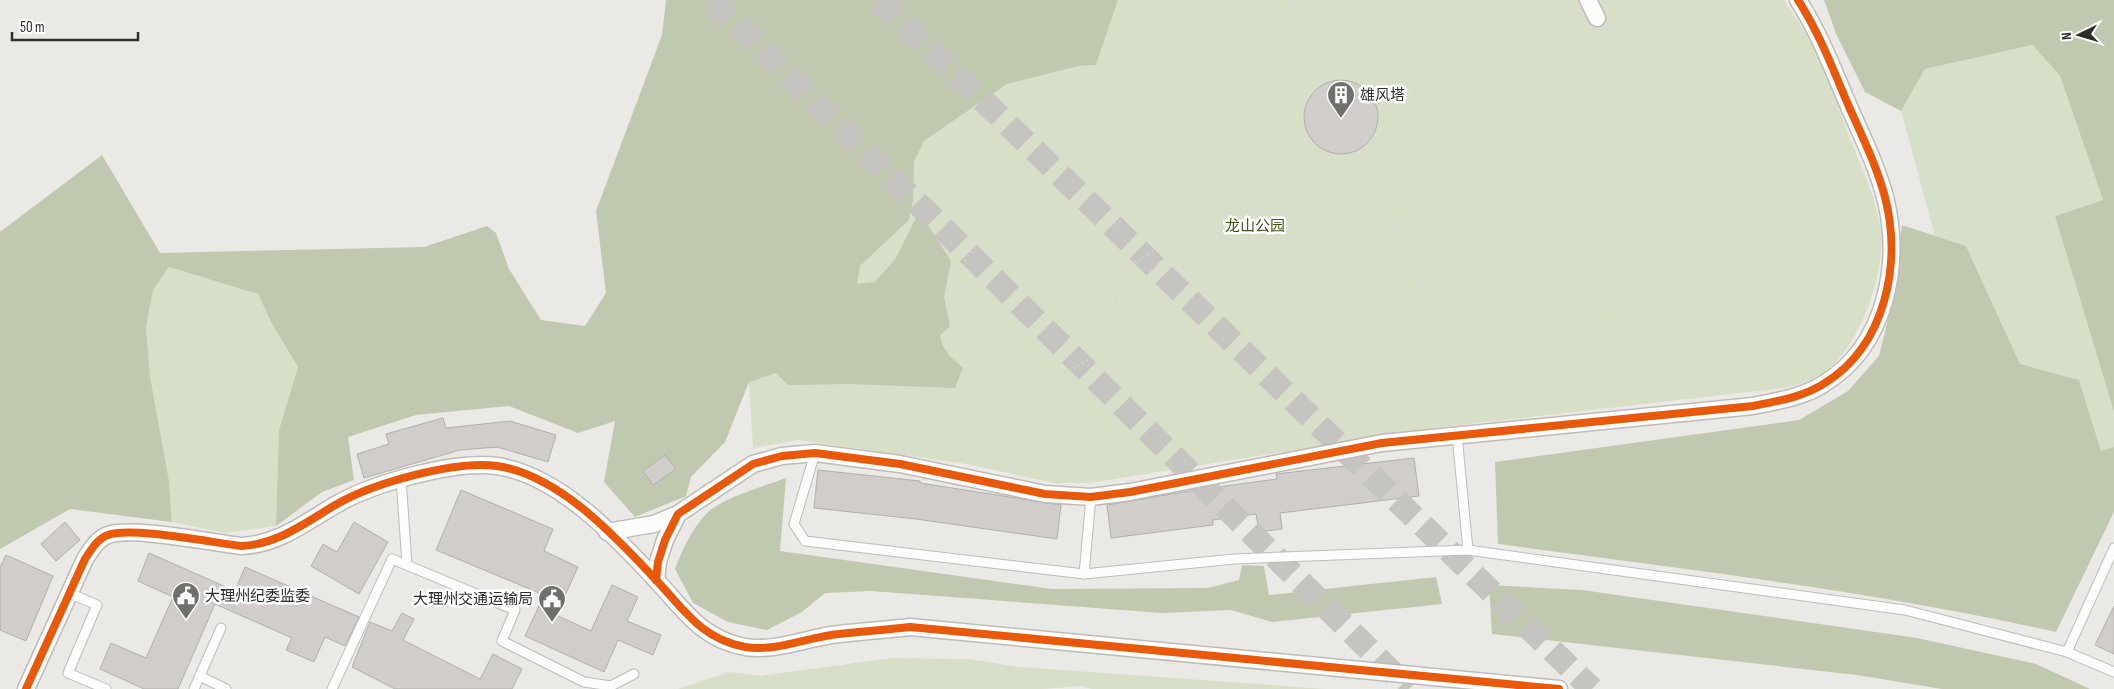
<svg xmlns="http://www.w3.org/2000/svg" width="2114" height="689" viewBox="0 0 2114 689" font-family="'Sofia Sans Condensed','Noto Sans SC',sans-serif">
<rect width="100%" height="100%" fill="#ebe9e5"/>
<g fill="#d8dfc9">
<path d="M1118 0H1784C1794 15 1804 30 1812 45 1828 76 1839 111 1852 143 1863 171 1878 203 1881 233 1885 275 1860 344 1827 370 1815 380 1799 384 1785 388L1434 428 1089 483H1053L967 464 799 440 753 448 749 382 860 266 909 220 913 201 914 162 924 141 1007 84 1078 66 1096 65Z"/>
<path d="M2034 45 2060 76 2103 200 2055 216 2114 412V447L2101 451 2079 380 2020 364 1966 246 1935 236 1901 111 1925 69Z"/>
<path d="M169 267 258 294 272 324 298 367 279 430 276 526 224 533 172 522 169 481 150 376 146 327 153 290Z"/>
<path d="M892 658 968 659 1020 667 1326 689H1092L1081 686 1044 689H678L729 672 761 676Z"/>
</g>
<g fill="#c1c8b0">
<path d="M666 0H1118L1096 65 1078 66 1007 84 924 141 914 162 913 201 909 220 860 266 857 284 875 282 896 258 922 206 926 222 951 261 944 297 950 326 940 335C942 351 952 358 963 368L955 388 850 384 788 385 776 373 749 382 725 442 691 477 686 496 635 517 604 482 615 421 578 433 509 406 416 415 348 437 354 480 322 492 276 526 279 430 298 367 272 324 258 294 169 267 153 290 146 327 150 376 169 481 172 522 70 509 0 549V232L102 155 160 253 424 247 487 226 496 233 509 269 541 320 585 326 606 293 596 211 662 35Z"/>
<path d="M1824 0H2114V412L2055 216 2103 200 2060 76 2033 45 1925 69 1901 111 1865 92 1837 36Z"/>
<path d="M1902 225 1966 246 2020 364 2079 380 2101 451 2114 447V512L2056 632C1873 591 1685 569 1498 544L1495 462 1799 420 1848 391 1879 356 1889 315Z"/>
<path d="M786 478 780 551 1052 589 1208 588 1239 580 1242 565 1264 566 1269 595 1436 577 1442 604 1272 622 1231 610 1162 613 871 591 825 593 802 612 767 630 728 622 693 603 675 569C682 550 691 531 705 515 720 498 765 486 786 478Z"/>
<path d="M1489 585 1582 590 1917 638 2036 664 2090 689H1942L1857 675 1492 634Z"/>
</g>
<g fill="#d0cdca" stroke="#b2afad">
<circle cx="1341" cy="117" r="37"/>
<path d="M443 418 446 428 510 421 556 435 548 462 497 447 460 450 364 478 357 454 389 444 386 434Z"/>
<path d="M665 455 676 469 653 485 643 471Z"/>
<path d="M1414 458 1419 496 1280 513 1282 529 1259 532 1256 514 1213 520V525L1111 538 1107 505 1195 490 1277 479 1276 474Z"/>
<path d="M818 470 920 481V483L1061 505 1057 539 916 519 814 508Z"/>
<path d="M461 490 553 529 544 551 578 567 556 615 591 631 612 585 638 597 627 621 661 635 653 655 618 640 604 672 525 636 544 595 436 550Z"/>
<path d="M65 522 80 540 56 561 41 544Z"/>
<path d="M354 522 388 542 359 594 311 566 323 544 337 552Z"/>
<path d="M149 553 235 591 245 567 359 617 345 646 325 637 314 662 286 650 292 638 215 604 178 689H144L100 669 111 643 146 658 173 597 138 581Z"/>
<path d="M6 555 53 576 26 641 0 630V567Z"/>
<path d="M2114 606V654L2095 645Z"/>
<path d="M402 613 414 619 403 640 480 679 493 654 522 669 512 689H395L352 667 370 622 392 631Z"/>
</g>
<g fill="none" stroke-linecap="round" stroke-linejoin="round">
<g stroke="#c6c4c0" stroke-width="24" stroke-dasharray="24 12" stroke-linecap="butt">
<path d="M712 0 1409 689"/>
<path d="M879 0 1592 689"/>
</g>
<defs>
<g id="lane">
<path d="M1457 435 1468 550"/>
<path d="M815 453 794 524 805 541 1084 574 1234 559 1468 550 1905 610 2067 652 2114 672"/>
<path d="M401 478 407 565"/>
<path d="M1084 574 1091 497"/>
<path d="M69 593 97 605 68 673 106 689"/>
<path d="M2067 652 2114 548"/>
<path d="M200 676 226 689"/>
<path d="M194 689 221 628"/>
<path d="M332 689 392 559 515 610 502 641 584 682 611 686 634 674"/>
</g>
<g id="street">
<path d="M1588 0 1597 18"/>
<path d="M607 532 654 524 678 514"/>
<path d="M656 580 658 562 665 540 678 514 753 464 782 456 815 453 900 464 1045 494 1091 497 1130 492 1382 443 1753 406C1777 401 1804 397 1825 383 1886 345 1902 263 1885 197 1877 167 1863 138 1850 109 1834 72 1820 34 1798 0"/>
<path d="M26 689 85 559C91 550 97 539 108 535 130 526 214 543 242 546 279 544 306 522 337 504 374 483 455 460 497 466 559 475 616 537 657 581 685 611 702 639 745 647 777 652 808 637 839 634 862 631 886 630 910 627L1559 689"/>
</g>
</defs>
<use href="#lane" stroke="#bebcba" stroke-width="11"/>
<use href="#street" stroke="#bebcba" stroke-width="19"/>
<g stroke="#d6d5d3" stroke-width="3" stroke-dasharray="1 4" stroke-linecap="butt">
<path d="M1186 0C1152 48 1141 117 1162 173 1172 197 1182 219 1200 238 1290 338 1449 319 1513 200 1529 169 1537 133 1534 98 1531 63 1521 28 1500 0"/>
<path d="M1254 0 1300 58"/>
<path d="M1295 0 1314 49"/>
<path d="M1309 0C1288 6 1273 17 1259 32 1188 108 1244 237 1348 235 1453 233 1506 105 1433 31 1420 18 1404 5 1386 0"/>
<circle cx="1345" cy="115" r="100"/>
<circle cx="1345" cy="118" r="74"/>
<path d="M1400 67 1514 0"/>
<path d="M1415 92 1576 8"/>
<path d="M1391 177 1465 259"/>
<path d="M1373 187 1420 287 1457 333 1528 317 1609 304"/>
<circle cx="1036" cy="298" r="80"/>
<path d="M1088 237 1276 145"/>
<path d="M1114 276 1288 166"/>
</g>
<use href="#lane" stroke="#fcfcfb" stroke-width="9"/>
<use href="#street" stroke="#fcfcfb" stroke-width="16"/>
<defs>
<g id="cycleway">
<path d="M656 580 658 562 665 540 678 514 753 464 782 456 815 453 900 464 1045 494 1091 497 1130 492 1382 443 1753 406C1777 401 1804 397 1825 383 1886 345 1902 263 1885 197 1877 167 1863 138 1850 109 1834 72 1820 34 1798 0"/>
<path d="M26 689 85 559C91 550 97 539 108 535 130 526 214 543 242 546 279 544 306 522 337 504 374 483 455 460 497 466 559 475 616 537 657 581 685 611 702 639 745 647 777 652 808 637 839 634 862 631 886 630 910 627L1559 689"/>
</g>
</defs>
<use href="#cycleway" stroke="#fff" stroke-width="11"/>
<use href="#cycleway" stroke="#e8590c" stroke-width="8"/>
</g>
<defs>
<symbol id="building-pin" viewBox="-11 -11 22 30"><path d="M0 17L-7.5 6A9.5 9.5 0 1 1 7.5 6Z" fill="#716f6c" stroke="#fff"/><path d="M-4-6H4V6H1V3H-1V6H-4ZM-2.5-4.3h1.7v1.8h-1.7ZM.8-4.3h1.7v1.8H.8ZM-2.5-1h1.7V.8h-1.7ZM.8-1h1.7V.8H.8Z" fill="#fff"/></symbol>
<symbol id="civic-pin" viewBox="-11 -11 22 30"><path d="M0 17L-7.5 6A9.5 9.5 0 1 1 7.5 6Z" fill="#716f6c" stroke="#fff"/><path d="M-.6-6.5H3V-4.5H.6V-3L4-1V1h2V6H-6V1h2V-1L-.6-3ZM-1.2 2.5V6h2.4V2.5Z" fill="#fff"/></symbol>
</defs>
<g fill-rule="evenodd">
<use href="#building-pin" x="1325" y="79" width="32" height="43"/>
<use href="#civic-pin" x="170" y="580" width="32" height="43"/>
<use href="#civic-pin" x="536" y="583" width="32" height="43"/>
</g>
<g text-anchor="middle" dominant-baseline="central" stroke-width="5" stroke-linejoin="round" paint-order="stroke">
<g font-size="15" fill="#302e2b" stroke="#fff" text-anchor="start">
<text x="1360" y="95">雄风塔</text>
<text x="205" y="596">大理州纪委监委</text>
<text x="533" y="599" text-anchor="end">大理州交通运输局</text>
</g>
<g font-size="15" fill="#425517" stroke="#fff">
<text x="1255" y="226">龙山公园</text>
</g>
</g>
<g transform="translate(2079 35) rotate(265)" stroke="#ffffff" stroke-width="4" paint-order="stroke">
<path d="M0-4L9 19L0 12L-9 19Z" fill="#302e2b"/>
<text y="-8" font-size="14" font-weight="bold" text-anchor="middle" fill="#302e2b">N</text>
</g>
<path d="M12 32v8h126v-8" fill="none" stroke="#302e2b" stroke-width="2.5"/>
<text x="20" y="32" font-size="15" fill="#302e2b" stroke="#ffffff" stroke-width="4" paint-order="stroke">50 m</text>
</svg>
